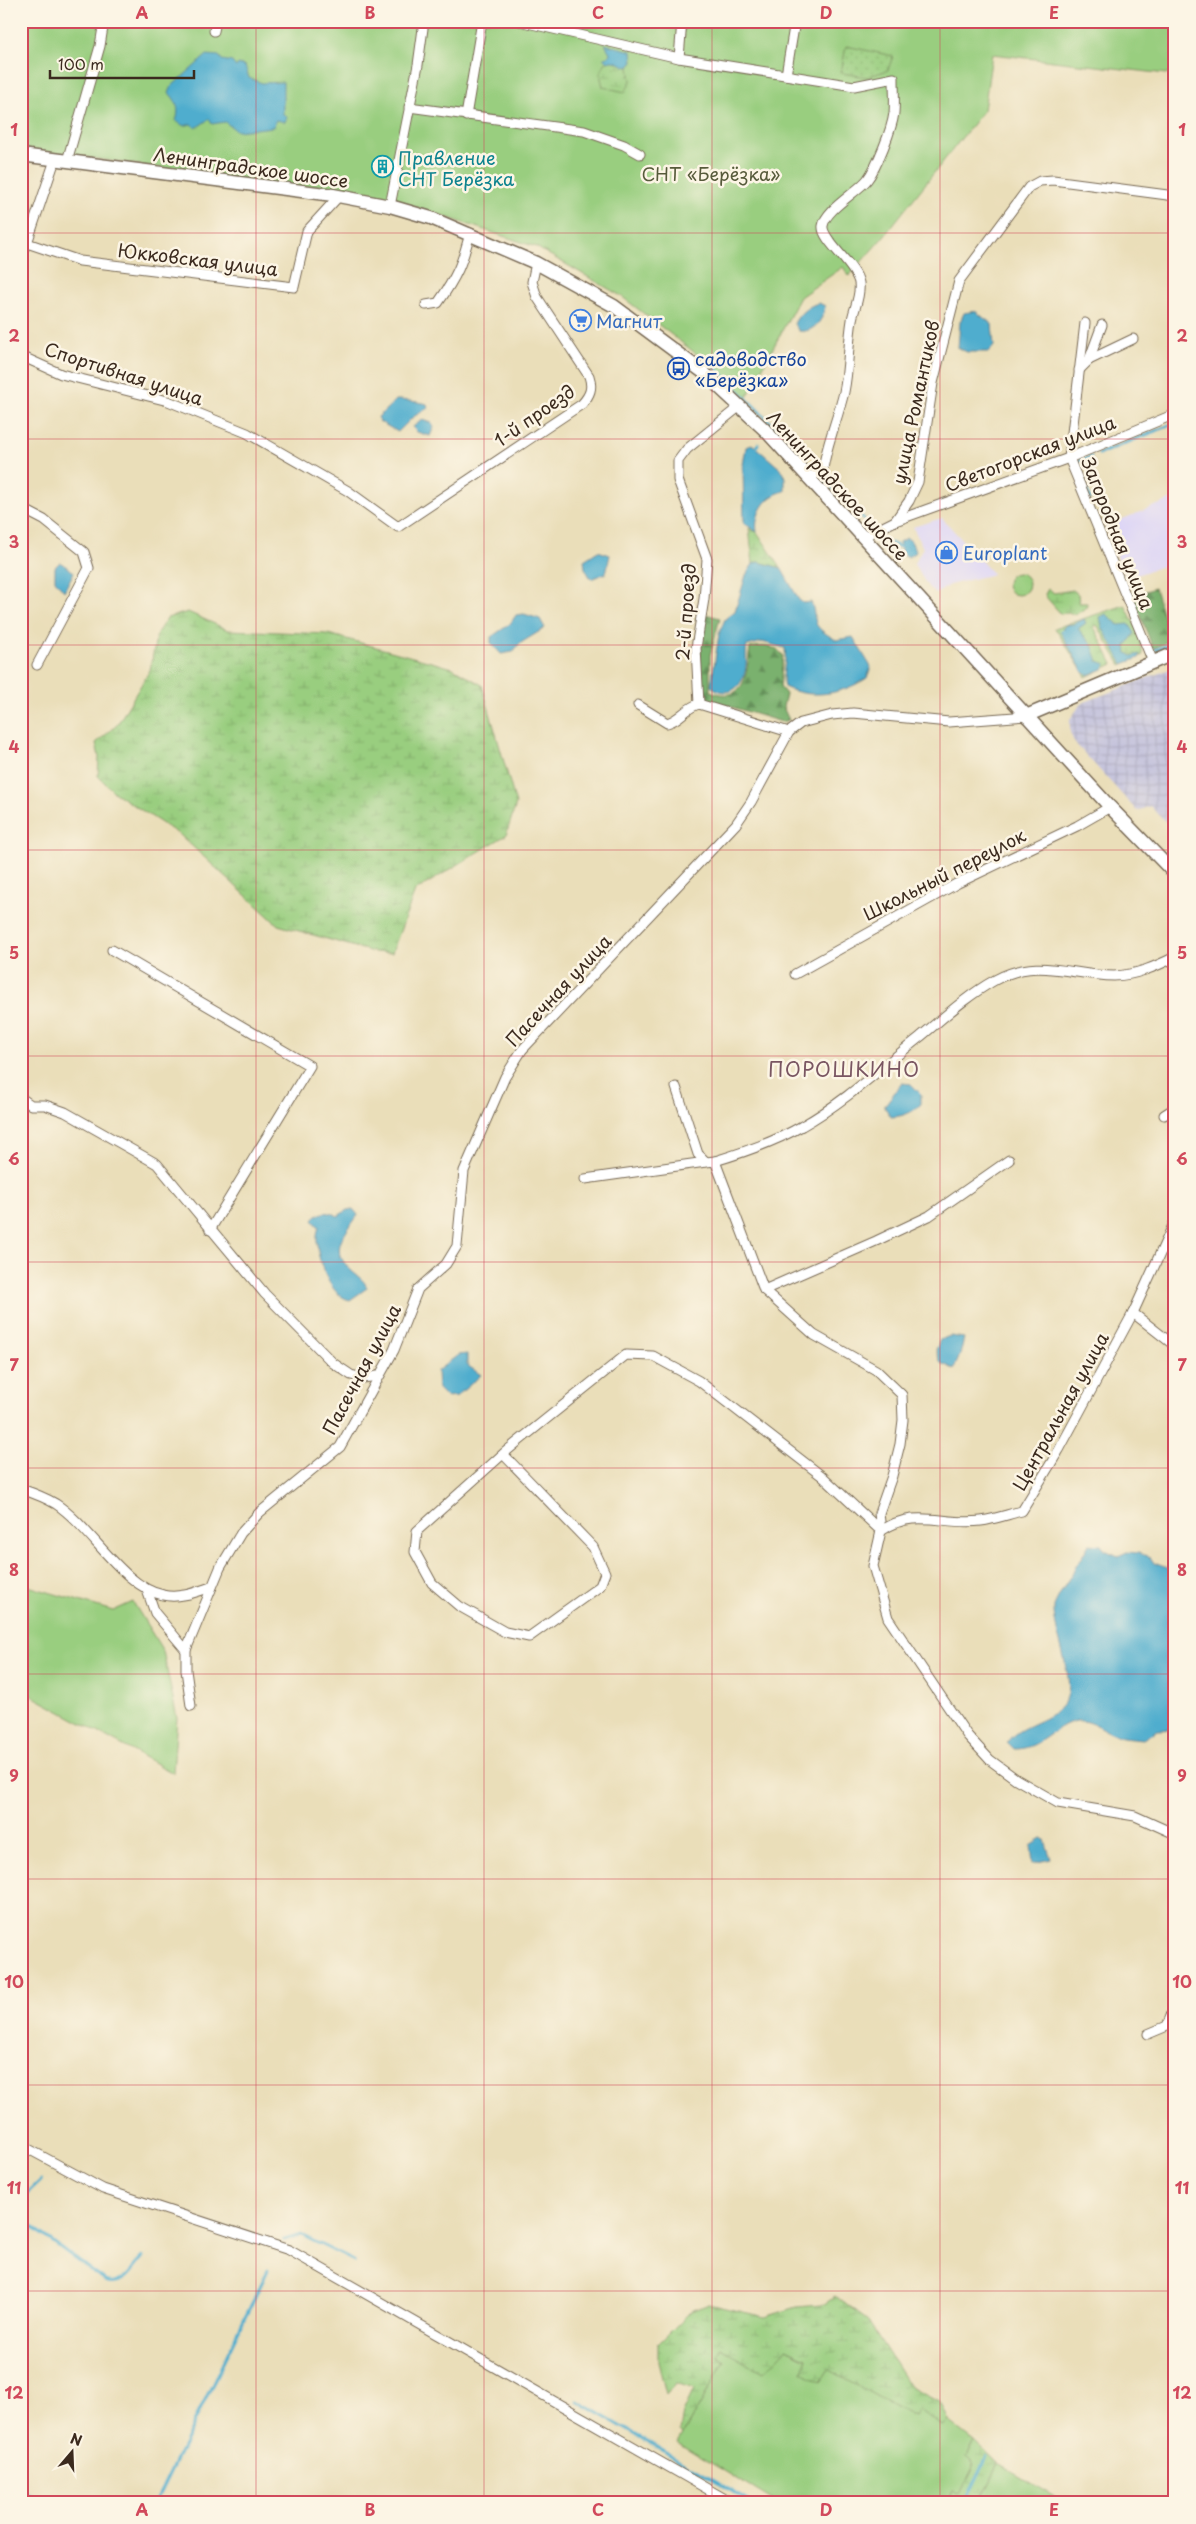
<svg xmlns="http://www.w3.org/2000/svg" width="1196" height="2524" viewBox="0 0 1196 2524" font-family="'Playpen Sans',sans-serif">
<defs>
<pattern id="industrial-grid" width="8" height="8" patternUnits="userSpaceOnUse" patternTransform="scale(1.25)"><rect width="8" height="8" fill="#c2c1dc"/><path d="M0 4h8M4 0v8" fill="none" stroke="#a8a6bc"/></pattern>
<pattern id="forest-firs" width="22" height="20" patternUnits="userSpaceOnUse" patternTransform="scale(1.25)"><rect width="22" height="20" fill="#7ab16e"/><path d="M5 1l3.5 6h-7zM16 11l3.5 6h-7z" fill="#65905a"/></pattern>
<pattern id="wetland-marsh" width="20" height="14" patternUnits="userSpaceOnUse" patternTransform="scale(1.25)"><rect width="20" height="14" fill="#99ce7f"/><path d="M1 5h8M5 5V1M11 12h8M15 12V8" fill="none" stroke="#85b16d"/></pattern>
<pattern id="park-dots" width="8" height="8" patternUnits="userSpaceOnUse" patternTransform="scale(1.25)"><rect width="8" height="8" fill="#99ce7f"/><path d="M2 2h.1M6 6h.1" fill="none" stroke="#85b16d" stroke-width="1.8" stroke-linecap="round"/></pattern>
</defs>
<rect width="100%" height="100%" fill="#fcf5e5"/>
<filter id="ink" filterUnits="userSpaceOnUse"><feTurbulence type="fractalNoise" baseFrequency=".02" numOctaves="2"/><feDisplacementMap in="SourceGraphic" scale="10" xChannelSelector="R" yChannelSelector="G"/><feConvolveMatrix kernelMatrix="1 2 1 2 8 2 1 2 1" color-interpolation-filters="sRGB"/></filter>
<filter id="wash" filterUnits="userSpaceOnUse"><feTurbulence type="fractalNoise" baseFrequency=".0096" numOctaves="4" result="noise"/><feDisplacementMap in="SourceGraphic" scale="20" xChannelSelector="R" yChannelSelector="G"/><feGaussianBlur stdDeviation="1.12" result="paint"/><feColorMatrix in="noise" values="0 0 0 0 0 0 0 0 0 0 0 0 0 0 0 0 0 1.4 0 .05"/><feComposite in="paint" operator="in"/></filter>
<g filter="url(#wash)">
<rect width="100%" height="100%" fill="#eadeb9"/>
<g fill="#ddd5f6">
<path d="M1175 498V513L1172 515 1175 522V562L1133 576 1124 573 1105 526Z"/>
<path d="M942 518 993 574 949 585 936 594 929 588 914 564 923 548 913 527Z"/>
</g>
<path fill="url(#industrial-grid)" d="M1175 667V831L1150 806 1137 811 1074 742 1070 732V719L1082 703Z"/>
<g fill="#99ce7f" stroke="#6a7c4e">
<path d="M21 21H1175V75L992 54 984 110 884 236 849 276 843 267 800 297 746 399 703 359 621 296 536 247 403 203 21 148Z"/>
<circle cx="1018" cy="584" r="11"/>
<path d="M21 1584 113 1611 133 1602 163 1651 177 1718 173 1773 21 1690Z"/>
<path d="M721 2348 786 2349 806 2359 821 2382 829 2369 914 2417 918 2411 942 2425 948 2421 975 2442 967 2457 975 2463 960 2495 953 2492 948 2503H777L678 2443 724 2362 718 2356Z"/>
<path d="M998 2464 1065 2503H978Z"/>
</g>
<g fill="url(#forest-firs)" stroke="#5a6e46">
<path d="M1155 588 1170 640 1153 649 1133 595Z"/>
<path d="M705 614 720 618 710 655V691C746 705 746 674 750 648 762 645 774 645 783 655L780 687 786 694 783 707 789 720 782 722 702 698C700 669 699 643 705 614Z"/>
</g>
<g fill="url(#wetland-marsh)" stroke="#6a7c4e">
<path d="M612 60 629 67 631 81 625 92 603 87 600 74 605 63Z"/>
<path d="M749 528 757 532 781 568 759 562 753 564Z"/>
<path d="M1048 589 1054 593 1073 590 1078 594 1079 603H1087V607L1075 615 1068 612 1061 614 1046 597 1045 594Z"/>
<path d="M1125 605 1137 629 1143 655 1121 665 1097 625 1094 627 1113 664 1086 677 1055 628Z"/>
<path d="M188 612 228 630 328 634 453 668 482 685 516 804 506 835 415 891 392 953 373 952 278 925 180 835 115 793 98 776 99 757 96 743 117 725 150 670 157 633 167 618Z"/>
<path d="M835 2296 868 2321 910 2387 939 2402 948 2421 942 2426 918 2411 914 2417 829 2370 821 2382 802 2372 806 2358 786 2349 764 2372 721 2348 718 2356 725 2361 683 2434 680 2431 683 2413 694 2389 676 2383 666 2394 658 2362V2344L691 2311 709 2304 765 2317 797 2307 821 2305Z"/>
<path d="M975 2442 998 2464 978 2503H948L953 2492 960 2494 975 2464 967 2457Z"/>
</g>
<path fill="url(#park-dots)" stroke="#6a7c4e" d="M846 46 893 56 888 70 867 77 841 73Z"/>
<g fill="#50adce" stroke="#466c76">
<path d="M605 44 632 51 633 61 629 67C621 66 616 58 608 62L604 58 608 57 610 53Z"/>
<path d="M207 55 219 56 222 60 232 62 236 67 238 64 245 66 249 78 262 83 283 82V114L287 117 285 122 276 120 273 127 237 131 225 122 212 124 209 119 196 128 191 124 184 126 176 121C180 110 177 101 169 93L172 86Z"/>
<path d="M819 303 825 306C824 319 814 333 799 331L794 324C798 314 809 305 819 303Z"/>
<path d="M975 311 992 324 994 346 989 352H967L958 348 960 322 964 313Z"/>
<path d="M396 400C402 400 422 402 427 404L428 408 413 417 398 432 380 422 378 417Z"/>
<path d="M422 420 432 423 434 427 430 436 417 432 413 427Z"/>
<path d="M752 444 783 471 785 477V491C766 495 754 513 757 532L744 523 743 465 746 447Z"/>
<path d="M907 538 911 541 916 552 908 557 902 553 899 542Z"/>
<path d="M598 551 610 555 606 573 591 579 585 568 584 560Z"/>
<path d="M60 562 74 572 64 591 55 580V567Z"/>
<path d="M759 562 781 568 799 600 803 603 811 602C814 609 814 616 816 623 818 630 830 636 836 640L853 637 871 667 867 678C842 694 812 700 784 687 781 675 787 662 785 648L762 642 747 646C745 653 747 659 746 666 744 687 728 700 711 686L719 634 725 619 735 611 746 575 753 564Z"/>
<path d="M524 614 540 619 545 628 519 644 513 652 501 654 491 643V637L510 624 516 615Z"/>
<path d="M1106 614 1119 625 1129 624 1135 633 1126 646 1127 653 1132 656 1140 654 1139 658 1123 664 1102 627 1100 617Z"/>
<path d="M1084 619 1086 623 1079 628V630L1092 645 1098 661 1106 664 1103 669 1088 675 1083 672 1060 631 1066 625 1074 624Z"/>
<path d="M902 1083 911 1084 921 1094V1104C912 1113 904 1116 891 1117L884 1106Z"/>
<path d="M353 1209 358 1215C341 1240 328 1250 354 1273 360 1278 365 1281 367 1288L350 1300C327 1296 311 1246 319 1227L313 1220C320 1211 329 1211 338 1216L347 1210Z"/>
<path d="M950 1336 964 1338 960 1355 954 1369 941 1363 936 1350 940 1340Z"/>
<path d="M467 1354V1365L481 1375 457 1396 446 1397 438 1389 437 1371 458 1355Z"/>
<path d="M1089 1544 1101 1545 1105 1550 1118 1556 1127 1552 1138 1553 1150 1557 1154 1563 1175 1571V1729L1157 1730 1143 1739C1134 1738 1124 1738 1116 1735 1103 1731 1092 1719 1076 1721 1054 1725 1040 1750 1014 1749L1007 1742C1022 1721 1060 1722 1068 1694 1073 1675 1053 1631 1054 1607 1054 1602 1084 1554 1089 1544Z"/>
<path d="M1042 1839 1045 1840 1051 1859 1033 1863 1031 1846Z"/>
</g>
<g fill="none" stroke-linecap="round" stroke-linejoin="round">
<g stroke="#50adce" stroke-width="3">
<path d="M714 366 770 422 812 468"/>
<path d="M756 447 758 444"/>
<path d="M1099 454 1175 423"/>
<path d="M823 479 870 525"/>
<path d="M1090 499 1077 462 1091 457"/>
<path d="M891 543 900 547"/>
<path d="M1156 650 1175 642"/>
<path d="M21 2199 41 2180"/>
<path d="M21 2218 105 2281C124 2288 131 2270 143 2257"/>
<path d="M284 2240 301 2235 354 2261"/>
<path d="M578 2401 752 2503"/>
<path d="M21 2490 43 2503"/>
<path d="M155 2503 268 2270"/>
<path d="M965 2503 987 2457"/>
</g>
</g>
</g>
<g filter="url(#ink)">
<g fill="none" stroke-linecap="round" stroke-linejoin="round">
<defs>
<g id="street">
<path d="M519 21 679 58 854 86 894 78C894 90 895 102 894 113 892 129 877 167 867 180 856 193 825 210 823 226 821 240 856 265 859 283 861 296 854 308 852 320 848 344 849 368 844 392 838 418 827 443 823 469L808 479"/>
<path d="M214 31 216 21"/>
<path d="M679 58 682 21"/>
<path d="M786 75 795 21"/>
<path d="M409 107 584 131 624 145 640 154"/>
<path d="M466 116 482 21"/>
<path d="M67 161 100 46 104 21"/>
<path d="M390 206 418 65 424 21"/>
<path d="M27 243 80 261 294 287 307 231 339 196"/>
<path d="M21 253 27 243 55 160"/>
<path d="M426 305 438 303C457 276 462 264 470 233"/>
<path d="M1085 323 1069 458 1153 662"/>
<path d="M21 356 61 374 168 401 247 433 348 491 398 527 582 404C590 395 593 388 589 376L537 297 532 282 536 263"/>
<path d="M1089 360 1133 339"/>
<path d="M1079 370 1089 360 1102 325"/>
<path d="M21 508 44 520 84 552 89 568 37 665"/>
<path d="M895 521 909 501 918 482 933 383 959 281 1029 187 1040 181 1053 180 1175 196"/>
<path d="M863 537 895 521 1069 458 1175 414"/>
<path d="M699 704 696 648 704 599 707 559 678 480V461L687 449 740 406"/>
<path d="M638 705 667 723C680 720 686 707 699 704L789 732"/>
<path d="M112 950 310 1066 210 1230"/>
<path d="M795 974 958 883 1077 826 1110 807"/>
<path d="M676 1087 698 1154 706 1162 715 1161 764 1290 814 1335 876 1370 902 1395 903 1420 900 1444 892 1476 879 1513 881 1531 873 1566 888 1618 967 1735 990 1760 1016 1779 1058 1803 1135 1816 1175 1834"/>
<path d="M21 1098 31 1105H45L65 1112 157 1164 265 1294 333 1363 351 1375 363 1378 378 1376"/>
<path d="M1164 1115 1175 1108"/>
<path d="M715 1161C745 1152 775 1142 802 1126 845 1102 882 1067 920 1037 944 1017 968 995 995 980 1038 956 1071 976 1114 976 1136 975 1155 967 1175 957"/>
<path d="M585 1179 706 1162"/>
<path d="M764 1290 876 1241 929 1216 1009 1160"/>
<path d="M1133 1313 1175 1346"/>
<path d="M503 1454 593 1547 605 1573 600 1586 529 1637 505 1632 459 1606 432 1583 415 1552 417 1531 503 1454 515 1444 626 1355 653 1356 699 1381 822 1476 881 1531"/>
<path d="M21 1489C33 1493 46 1498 56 1504 91 1527 123 1587 163 1595 179 1599 196 1592 211 1587"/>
<path d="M881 1531C915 1507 944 1526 981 1521 995 1519 1009 1514 1022 1511L1059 1450 1133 1313 1175 1221"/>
<path d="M147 1590 155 1613 186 1650"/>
<path d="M191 1706 186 1670V1650L220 1568 241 1533 259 1513 340 1447 394 1350 418 1289 446 1264 457 1246 464 1171 505 1077 522 1050 736 824 751 802 789 732 801 723 832 715 853 713 949 722 1026 716"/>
<path d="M1148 2034 1167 2026 1175 2006"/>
<path d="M21 2145 103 2189 289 2250 732 2503"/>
</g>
<g id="secondary">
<path d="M21 155 333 195 390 206 431 218 536 263 614 306 703 372 765 430 1110 807 1175 874"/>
<path d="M1026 716 1175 653"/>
</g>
</defs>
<use href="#street" stroke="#786954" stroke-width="11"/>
<use href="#secondary" stroke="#786954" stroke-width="15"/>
<use href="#street" stroke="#fff" stroke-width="9"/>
<use href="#secondary" stroke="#fff" stroke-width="12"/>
</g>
</g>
<path fill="none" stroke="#d1495b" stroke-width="1" stroke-opacity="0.55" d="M256 21V2503M484 21V2503M712 21V2503M940 21V2503M21 233H1175M21 439H1175M21 645H1175M21 850H1175M21 1056H1175M21 1262H1175M21 1468H1175M21 1674H1175M21 1879H1175M21 2085H1175M21 2291H1175"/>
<defs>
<symbol id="building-ring" viewBox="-11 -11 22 22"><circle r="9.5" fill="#fcf5e5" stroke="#0f9aa8" stroke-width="1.5"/><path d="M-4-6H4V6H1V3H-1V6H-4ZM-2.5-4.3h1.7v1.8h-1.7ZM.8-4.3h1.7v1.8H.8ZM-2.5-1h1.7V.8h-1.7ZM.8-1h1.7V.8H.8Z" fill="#0f9aa8"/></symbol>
<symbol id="supermarket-ring" viewBox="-11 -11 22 22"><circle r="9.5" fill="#fcf5e5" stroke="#3f7fe0" stroke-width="1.5"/><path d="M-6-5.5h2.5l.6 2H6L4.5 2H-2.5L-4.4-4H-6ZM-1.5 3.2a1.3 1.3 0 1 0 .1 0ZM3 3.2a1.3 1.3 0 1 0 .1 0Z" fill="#3f7fe0"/></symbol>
<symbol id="bus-ring" viewBox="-11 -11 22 22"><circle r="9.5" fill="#fcf5e5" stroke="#1a4fb4" stroke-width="1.5"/><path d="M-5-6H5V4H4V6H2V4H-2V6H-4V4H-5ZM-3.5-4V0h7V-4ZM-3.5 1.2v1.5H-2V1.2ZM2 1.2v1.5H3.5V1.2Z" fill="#1a4fb4"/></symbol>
<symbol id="shop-ring" viewBox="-11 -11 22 22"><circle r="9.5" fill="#fcf5e5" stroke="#3f7fe0" stroke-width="1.5"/><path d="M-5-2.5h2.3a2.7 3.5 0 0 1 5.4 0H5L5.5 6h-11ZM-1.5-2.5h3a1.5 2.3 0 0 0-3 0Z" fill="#3f7fe0"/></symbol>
</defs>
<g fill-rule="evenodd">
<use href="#building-ring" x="370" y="154" width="25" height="25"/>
<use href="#supermarket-ring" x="568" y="308" width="25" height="25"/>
<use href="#bus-ring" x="666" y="356" width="25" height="25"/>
<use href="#shop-ring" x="934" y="540" width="25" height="25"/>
</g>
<g text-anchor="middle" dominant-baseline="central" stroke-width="5" stroke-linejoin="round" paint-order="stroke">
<g font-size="18" fill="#0d838f" stroke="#fcf5e5" text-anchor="start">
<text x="398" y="157">Правление<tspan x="398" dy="21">СНТ Берёзка</tspan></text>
</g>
<g font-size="18" fill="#3b2a1e" stroke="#fcf5e5">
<text transform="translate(251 167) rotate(8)">Ленинградское шоссе</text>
<text transform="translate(198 259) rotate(7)">Юкковская улица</text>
<text transform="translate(124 373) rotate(18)">Спортивная улица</text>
<text transform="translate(915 402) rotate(-78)">улица Романтиков</text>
<text transform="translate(534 415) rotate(-35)">1-й проезд</text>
<text transform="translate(1030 453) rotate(-21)">Светогорская улица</text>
<text transform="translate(838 485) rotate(47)">Ленинградское шоссе</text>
<text transform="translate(1118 533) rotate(68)">Загородная улица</text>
<text transform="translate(685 612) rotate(-86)">2-й проезд</text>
<text transform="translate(944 874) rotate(-27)">Школьный переулок</text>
<text transform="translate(558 990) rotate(-47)">Пасечная улица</text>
<text transform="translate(361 1369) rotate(-62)">Пасечная улица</text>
<text transform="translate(1060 1411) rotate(-61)">Центральная улица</text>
</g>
<g font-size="18" fill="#575b3b" stroke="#fcf5e5">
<text x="711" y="173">СНТ «Берёзка»</text>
</g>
<g font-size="18" fill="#366cbe" stroke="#fcf5e5" text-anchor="start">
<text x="596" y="320">Магнит</text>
<text x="963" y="552">Europlant</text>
</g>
<g font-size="18" fill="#164399" stroke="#fcf5e5" text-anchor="start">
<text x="695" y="358">садоводство<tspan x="695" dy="21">«Берёзка»</tspan></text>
</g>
<g font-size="20" letter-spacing="1" fill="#7a5662" stroke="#fcf5e5">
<text x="844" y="1069">ПОРОШКИНО</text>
</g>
</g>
<rect width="1196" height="2524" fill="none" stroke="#fcf5e5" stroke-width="55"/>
<g transform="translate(72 2452) rotate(19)" stroke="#fcf5e5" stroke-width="4" paint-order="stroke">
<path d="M0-4L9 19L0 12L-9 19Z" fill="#3b2a1e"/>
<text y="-8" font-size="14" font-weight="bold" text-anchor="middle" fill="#3b2a1e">N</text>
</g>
<path d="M50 70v8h144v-8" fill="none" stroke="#3b2a1e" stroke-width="2.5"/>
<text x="58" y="70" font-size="15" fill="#3b2a1e" stroke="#fcf5e5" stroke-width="4" paint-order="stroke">100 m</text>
<rect x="28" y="28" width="1140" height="2468" fill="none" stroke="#d1495b" stroke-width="2"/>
<g font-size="16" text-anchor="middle" font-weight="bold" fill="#d1495b">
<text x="142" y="19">A</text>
<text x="370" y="19">B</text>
<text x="598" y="19">C</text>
<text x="826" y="19">D</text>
<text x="1054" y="19">E</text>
<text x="14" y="136">1</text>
<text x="1182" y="136">1</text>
<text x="14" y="342">2</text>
<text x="1182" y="342">2</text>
<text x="14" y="548">3</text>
<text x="1182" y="548">3</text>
<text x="14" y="753">4</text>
<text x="1182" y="753">4</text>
<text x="14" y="959">5</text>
<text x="1182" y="959">5</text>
<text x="14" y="1165">6</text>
<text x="1182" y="1165">6</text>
<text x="14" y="1371">7</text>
<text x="1182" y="1371">7</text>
<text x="14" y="1576">8</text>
<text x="1182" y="1576">8</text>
<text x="14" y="1782">9</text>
<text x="1182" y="1782">9</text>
<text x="14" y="1988">10</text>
<text x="1182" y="1988">10</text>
<text x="14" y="2194">11</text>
<text x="1182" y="2194">11</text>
<text x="14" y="2399">12</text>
<text x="1182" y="2399">12</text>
<text x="142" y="2516">A</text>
<text x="370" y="2516">B</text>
<text x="598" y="2516">C</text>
<text x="826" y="2516">D</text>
<text x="1054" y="2516">E</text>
</g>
</svg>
